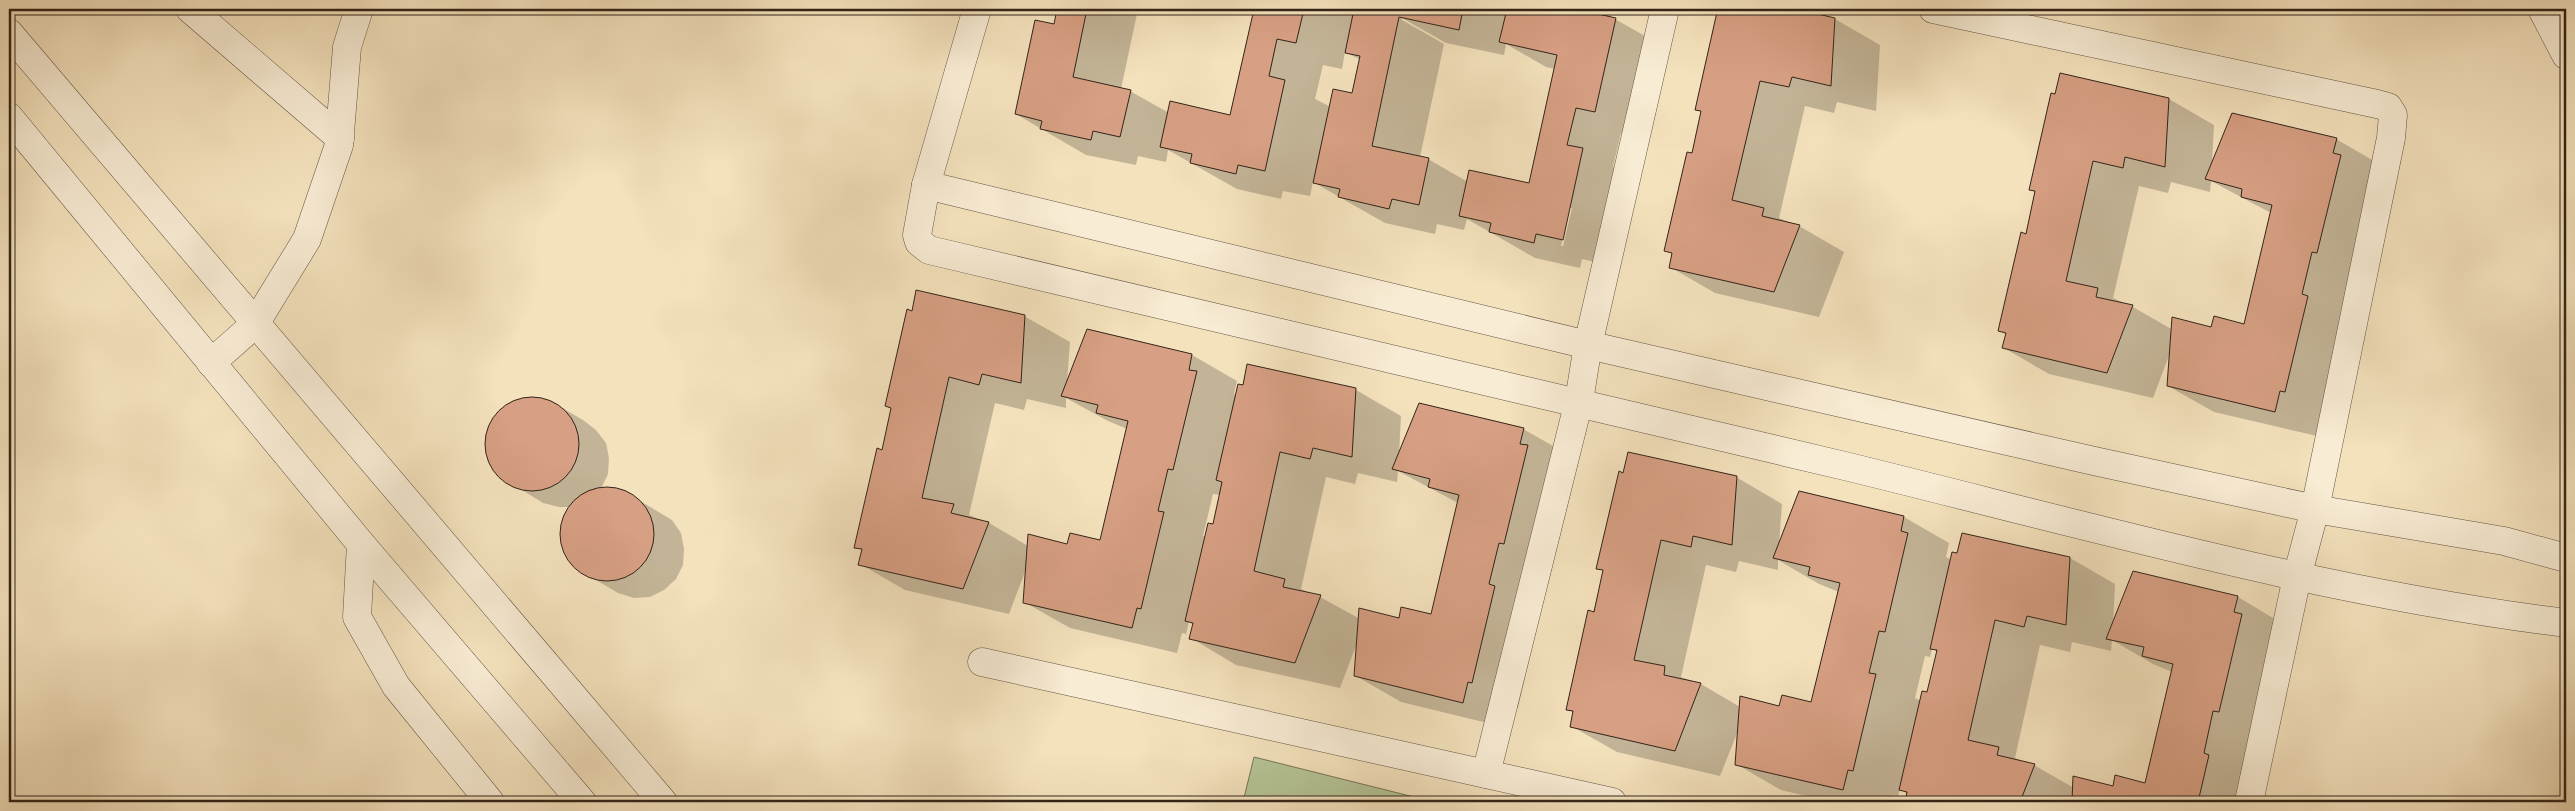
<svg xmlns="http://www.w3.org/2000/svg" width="2575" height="811" viewBox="0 0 2575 811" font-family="'IM FELL DW Pica',serif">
<rect width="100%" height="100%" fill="#f4e2bd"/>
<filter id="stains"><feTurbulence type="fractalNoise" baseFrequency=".004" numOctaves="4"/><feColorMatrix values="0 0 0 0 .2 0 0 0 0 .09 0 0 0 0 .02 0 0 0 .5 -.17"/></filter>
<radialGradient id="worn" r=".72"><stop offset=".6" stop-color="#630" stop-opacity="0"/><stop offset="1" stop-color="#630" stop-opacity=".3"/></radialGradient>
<path fill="#b5c496" stroke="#747457" d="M1254 757 1434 802H1243Z"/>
<g fill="#0003" fill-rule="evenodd">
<path d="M1058 9H1138L1121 89 1130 91 1169 113 1231 116 1255 9H1597L1661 45 1640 138 1621 133 1613 167 1628 175 1608 265 1582 259 1580 268 1535 258 1467 219 1464 230 1437 224 1435 234 1385 223 1313 182 1310 196 1283 191 1281 199 1237 189 1168 150 1166 162 1138 156 1136 165 1086 155 1016 114 1054 26ZM1402 18 1446 43 1504 55 1506 44 1546 67 1555 69 1530 185 1468 182 1428 159 1420 157 1444 44 1402 20ZM1345 52 1361 60 1353 94 1331 107 1315 99 1323 65 1342 69ZM1569 208H1572L1563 246H1561Z"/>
<path d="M1724 9H1790L1835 19 1880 45 1876 111 1837 102 1834 113 1805 106 1779 218 1799 226 1844 252 1819 317 1715 293 1670 267 1673 254 1666 250 1693 155 1702 112 1697 109Z"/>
<path d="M2169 99 2214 125 2212 164 2336 139 2381 165 2321 437 2214 412 2168 386 2170 353 2153 398 2049 374 2004 348 2007 335 2000 331 2036 193 2030 189ZM2211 181 2271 213 2245 325 2212 329 2173 330 2133 307 2113 298 2139 186 2168 193 2171 182 2210 192Z"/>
<path d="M912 312 1024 316 1070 342 1067 382 1088 330 1192 355 1237 381 1234 394 1237 396 1356 390 1401 416 1399 455 1523 429 1569 455 1540 613 1518 708 1513 707 1508 728 1401 702 1356 676 1357 643 1340 688 1236 665 1191 638 1194 625 1189 622 1186 634 1182 633 1177 653 1070 628 1024 602 1026 569 1009 614 905 590 860 564 863 551 855 547 882 452 892 409 886 406ZM1066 398 1108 421 1127 429 1101 541 1068 545 1028 546 989 523 969 515 995 403 1024 410 1027 399 1066 408ZM1398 471 1458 503 1432 616 1360 619 1320 597 1301 589 1326 477 1355 484 1358 473 1397 482ZM1213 494 1221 495 1214 525 1206 537 1203 536Z"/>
<path d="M537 398 552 402 583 420 596 430 606 443 609 458 608 474 601 489 612 488 627 493 672 520 681 533 684 549 683 565 676 579 664 590 650 597 634 598 618 593 574 567 565 553 561 537 562 522 570 507H559L543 503 499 476 490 463 486 447 488 431 495 416 506 405 521 399Z"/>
<path d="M1736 477 1782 504 1779 544 1800 492 1904 517 1949 543 1946 557 1952 560 2070 558 2115 584 2113 624 2134 573 2238 597 2283 624 2250 802H1906L1908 794 1900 789 1898 796 1893 795 1892 802H1832L1781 790 1736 764 1738 731 1720 776 1617 752 1571 726 1574 713 1567 709 1604 571 1598 568ZM1778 560 1819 584 1839 592 1812 704 1780 707H1740L1701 684 1681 677 1706 565 1736 572 1739 561 1778 570ZM2112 640 2153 664 2172 672 2146 784 2114 788H2074L2034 765 2015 758 2040 645 2070 652 2072 642 2111 651ZM1932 649 1938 652 1928 694 1921 701 1915 698 1925 656 1930 657Z"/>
</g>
<g fill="#d79f83" stroke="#322418">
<path d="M1057 9H1087L1073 77 1131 90 1120 137 1093 131 1091 140 1040 129 1042 121 1015 114 1035 20 1054 24Z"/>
<path d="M1254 9H1304L1296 43 1277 39 1269 76 1285 80 1265 171 1238 165 1236 174 1190 163 1192 154 1160 147 1170 101 1230 115Z"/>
<path d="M1354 9H1463L1459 30 1399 17 1372 146 1429 158 1419 205 1392 199 1389 209 1338 197 1340 189 1313 183 1333 89 1352 93 1360 56 1345 53Z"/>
<path d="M1507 9H1589V12L1616 18 1595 112 1576 108 1567 145 1583 148 1563 240 1536 234 1534 243 1489 232 1491 223 1459 216 1469 170 1529 183 1557 55 1499 42Z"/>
<path d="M1723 9H1796L1835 18 1831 86 1792 77 1789 87 1760 81 1732 200 1764 208 1762 216 1800 225 1774 292 1669 268 1672 253 1664 251 1687 152 1692 153 1701 111 1695 110 1717 12 1722 13Z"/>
<path d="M2060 73 2169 98 2165 167 2125 157 2123 168 2093 161 2066 281 2098 288 2096 297 2133 305 2107 373 2002 348 2006 333 1998 331 2021 232 2026 234 2035 191 2029 190 2051 93 2055 94Z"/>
<path d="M2232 113 2337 138 2333 153 2341 155 2317 253 2312 252 2302 294 2308 296 2285 392 2280 391 2275 412 2167 386 2172 317 2211 327 2214 316 2244 324 2272 205 2241 197 2242 189 2205 179Z"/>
<path d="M916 290 1025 315 1021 383 982 374 979 385 949 377 922 498 954 504 951 513 989 522 963 589 858 565 862 549 854 548 877 448 882 450 891 408 885 406 907 309 912 311Z"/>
<path d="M1087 329 1192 354 1189 370 1197 371 1173 470 1168 469 1158 511 1164 512 1141 609 1137 608 1132 628 1023 603 1028 534 1067 544 1070 533 1100 540 1128 421 1096 413 1098 405 1061 396Z"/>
<path d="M1247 364 1356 388 1352 457 1313 448 1310 459 1280 452 1254 571 1285 579 1283 587 1321 595 1295 663 1189 639 1193 623 1185 621 1208 523 1213 524 1222 482 1216 480 1238 384 1243 385Z"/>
<circle cx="532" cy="444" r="47"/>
<path d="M1419 403 1524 428 1520 444 1528 445 1504 544 1499 543 1489 584 1495 586 1472 683 1468 682 1463 703 1354 676 1359 608 1399 618 1401 607 1431 614 1459 495 1428 487 1430 479 1392 469Z"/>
<path d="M1628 452 1737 476 1732 545 1693 536 1691 547 1661 540 1634 660 1665 666 1664 675 1701 683 1675 751 1570 727 1573 711 1566 710 1588 610 1594 612 1603 570 1596 569 1619 471 1623 473Z"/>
<circle cx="607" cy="534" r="47"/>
<path d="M1799 491 1904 516 1901 531 1908 533 1885 632 1879 631 1869 673 1876 674 1853 771 1848 770 1843 790 1735 765 1740 696 1779 706 1782 695 1811 702 1840 583 1808 575 1810 567 1773 558Z"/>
<path d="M1962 533 2070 557 2066 625 2027 616 2024 627 1995 620 1968 740 1999 747 1997 755 2035 764 2020 802H1905L1907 792 1899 790 1922 691 1927 692 1937 650 1930 649 1952 552 1957 553Z"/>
<path d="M2133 571 2238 596 2234 612 2242 614 2219 712 2213 711 2204 753 2209 755 2198 802H2072L2073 776 2113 786 2115 775 2145 783 2173 664 2142 656 2144 647 2106 639Z"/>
</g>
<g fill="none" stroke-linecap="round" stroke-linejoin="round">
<defs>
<g id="minor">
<path d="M190 9 340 138"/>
<path d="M977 9 926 185 917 235 919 242 929 250C1236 321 1543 392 1849 467 2086 525 2323 593 2566 623"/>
<path d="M1933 9 2377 104 2388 107 2393 115 2391 138 2315 509 2297 577 2249 802"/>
<path d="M2542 9 2566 55"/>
<path d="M9 33 663 802"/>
<path d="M9 117 361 544 582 802"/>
<path d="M926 185 1588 345 2094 461 2315 509 2504 541 2566 558"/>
<path d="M211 363 255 324 307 239 339 145 347 47 359 9"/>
<path d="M361 544 357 617 396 686 490 802"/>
<path d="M982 662 1612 802"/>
<path d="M1486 774 1579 401 1588 345 1665 9"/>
</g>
</defs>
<use href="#minor" stroke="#625441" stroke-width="29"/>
<use href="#minor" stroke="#f8ecd4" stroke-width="28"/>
</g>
<rect width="2575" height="811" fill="none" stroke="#f4e2bd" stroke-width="30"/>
<rect x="10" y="10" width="2555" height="791" fill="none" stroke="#322418" stroke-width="2.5"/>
<rect x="15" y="15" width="2545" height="781" fill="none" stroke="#322418"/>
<rect width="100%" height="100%" filter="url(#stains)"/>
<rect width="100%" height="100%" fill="url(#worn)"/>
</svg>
